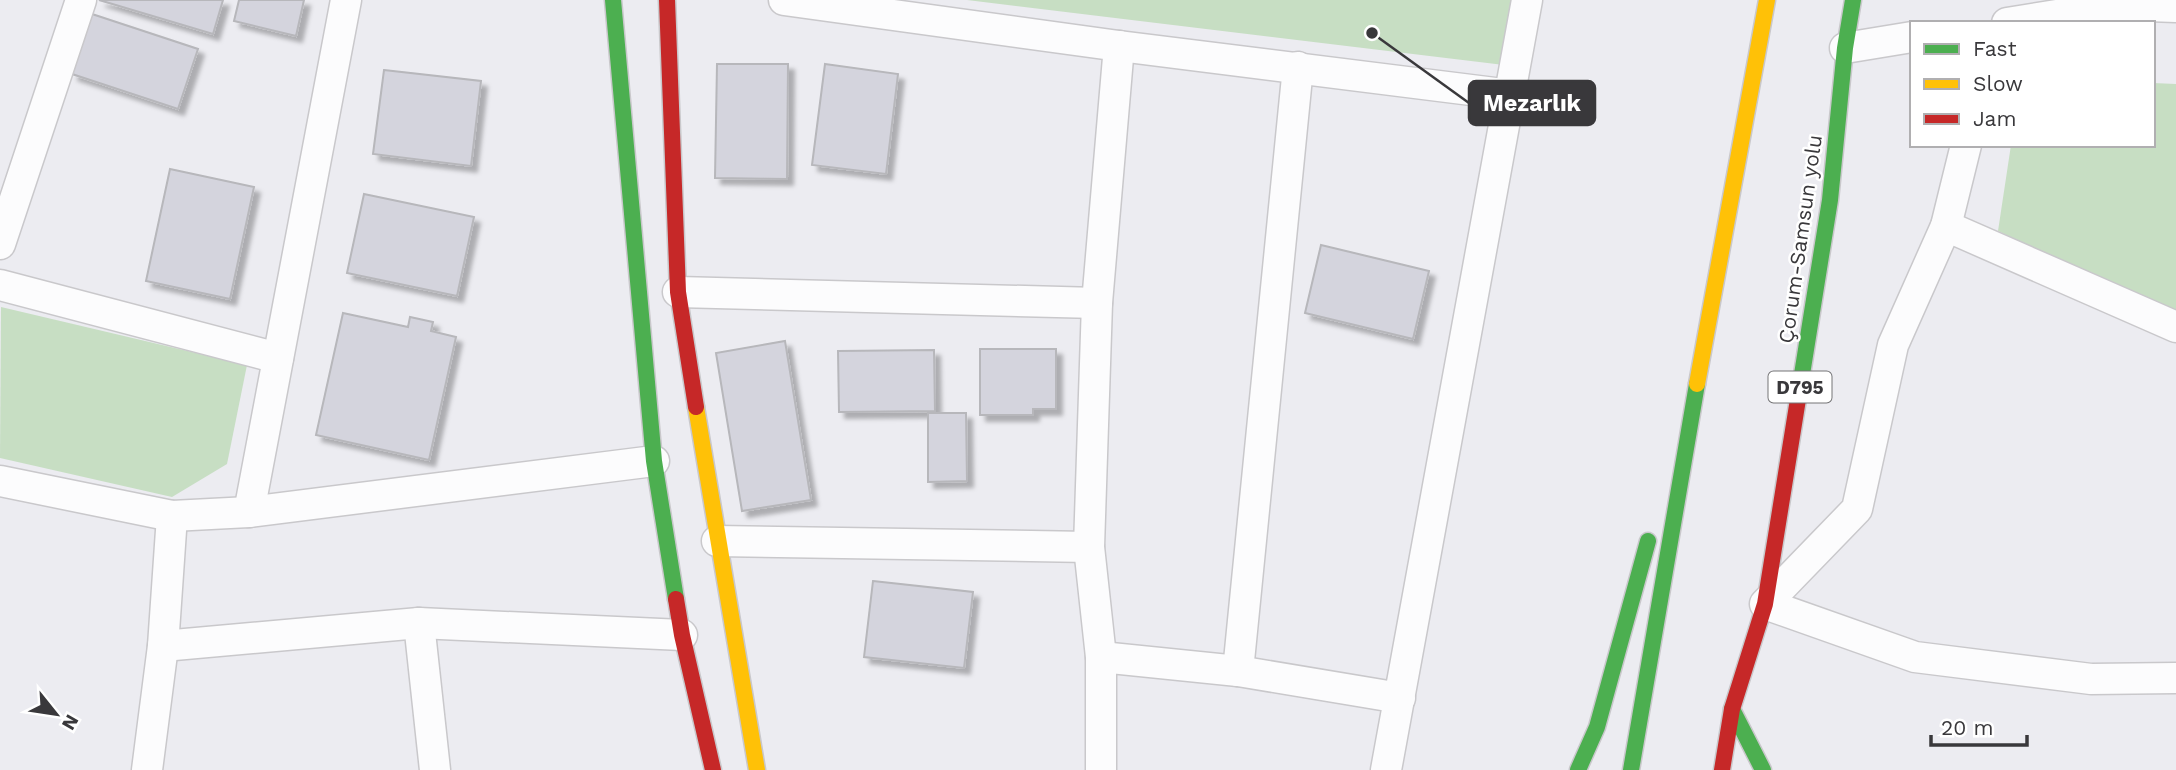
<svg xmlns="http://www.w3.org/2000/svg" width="2176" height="770" viewBox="0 0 2176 770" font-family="'Work Sans',sans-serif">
<defs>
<filter id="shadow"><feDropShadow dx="6" dy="6" stdDeviation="2" flood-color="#0004"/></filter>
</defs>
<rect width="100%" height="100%" fill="#ececf1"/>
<g fill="#c7dec3">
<path d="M967 0H1513L1504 65Z"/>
<path d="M2153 83 2176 84V315L1998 231 2011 145H2153Z"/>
<path d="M1 307 247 365 227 464 172 497 0 458Z"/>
</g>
<g fill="#d4d4dd" stroke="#b7b7bb" stroke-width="2" filter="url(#shadow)">
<path d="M99 0H223L213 34Z"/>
<path d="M239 0H304L296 36 234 21Z"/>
<path d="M92 14 198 49 178 109 72 74Z"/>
<path d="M717 64H788L787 179 715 178Z"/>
<path d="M825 64 898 74 886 174 812 165Z"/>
<path d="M384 70 481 81 471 166 373 154Z"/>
<path d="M170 169 254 187 230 299 146 281Z"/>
<path d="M364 194 474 217 457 296 347 273Z"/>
<path d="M1321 245 1429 271 1413 339 1305 313Z"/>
<path d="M343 313 408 327 410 317 433 322 431 331 456 337 429 460 316 435Z"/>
<path d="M785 341 811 500 742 511 716 353Z"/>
<path d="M980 349H1056V409H1033V415H980Z"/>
<path d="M934 350 935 411 839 412 838 351Z"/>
<path d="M928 413H966L967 481 928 482Z"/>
<path d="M873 581 973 592 964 668 864 657Z"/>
</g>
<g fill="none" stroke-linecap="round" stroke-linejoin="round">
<defs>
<g id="street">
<path d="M784 0 1119 46 1511 95"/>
<path d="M2007 23 2119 5 2176 7"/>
<path d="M1845 48 1912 37"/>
<path d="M1966 145 1946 226 1893 345 1857 509 1765 604 1915 657 2091 679 2176 678"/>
<path d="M1946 226 2176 327"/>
<path d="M0 244 81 0"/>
<path d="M0 285 278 358"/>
<path d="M678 292 1097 303"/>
<path d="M0 481 172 516 249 512 654 461"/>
<path d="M249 512 346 0"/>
<path d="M717 541 1089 547"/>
<path d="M419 623 435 770"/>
<path d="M163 646 419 623 682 635"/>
<path d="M1101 657 1238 671 1400 698"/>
<path d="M1238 671 1298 67"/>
<path d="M147 770 163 646 172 516"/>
<path d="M1101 770V657L1089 547 1097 303 1119 46"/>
<path d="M1386 770 1527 0"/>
</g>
<g id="fast">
<path d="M613 0 654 461 676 599"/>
<path d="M1799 393 1830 200 1845 48 1853 0"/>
<path d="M1732 709 1763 770"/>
<path d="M1578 770 1597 727 1648 541"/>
<path d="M1631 770 1697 384"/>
</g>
<g id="slow">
<path d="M1697 384 1767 0"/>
<path d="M696 407 757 770"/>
</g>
<g id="jam">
<path d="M667 0 678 292 696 407"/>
<path d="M676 599 682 635 713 770"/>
<path d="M1722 770 1732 709 1765 604 1799 393"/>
</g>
</defs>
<use href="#street" stroke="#c9c8cb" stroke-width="33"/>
<use href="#fast" stroke="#c9c8cb" stroke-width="19"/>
<use href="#slow" stroke="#c9c8cb" stroke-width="19"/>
<use href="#jam" stroke="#c9c8cb" stroke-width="19"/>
<use href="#street" stroke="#fcfcfd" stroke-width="30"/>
<use href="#fast" stroke="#4caf50" stroke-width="16"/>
<use href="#slow" stroke="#ffc107" stroke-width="16"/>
<use href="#jam" stroke="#c62828" stroke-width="16"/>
</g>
<g text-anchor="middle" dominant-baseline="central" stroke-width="5" stroke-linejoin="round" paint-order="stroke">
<rect fill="#fff" stroke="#747476" stroke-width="2" x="1768.5" y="371.5" width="63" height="31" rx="5"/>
<g font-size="19" font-weight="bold" fill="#39383b">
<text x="1800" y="387">D795</text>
</g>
<g font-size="21" fill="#39383b" stroke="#fff">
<text transform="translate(1800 239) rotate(-82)">Çorum-Samsun yolu</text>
</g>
</g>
<path fill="none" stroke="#39383b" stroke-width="2.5" d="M1372 33L1469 103"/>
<circle fill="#39383b" stroke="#fff" stroke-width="2.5" cx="1372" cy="33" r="7"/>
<rect fill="#39383b" stroke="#39383b" stroke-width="2.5" x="1469" y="81" width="126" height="44" rx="7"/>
<g font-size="23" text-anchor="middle" font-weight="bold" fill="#fff">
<text x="1532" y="111">Mezarlık</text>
</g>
<rect x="1910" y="21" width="245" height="126" fill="#ffffff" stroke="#b0afb1" stroke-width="2"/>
<rect x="1924" y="44" width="35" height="10" fill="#4caf50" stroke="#b0afb1" stroke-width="2"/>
<text x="1973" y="56" font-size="21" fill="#39383b">Fast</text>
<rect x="1924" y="79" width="35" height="10" fill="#ffc107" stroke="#b0afb1" stroke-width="2"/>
<text x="1973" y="91" font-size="21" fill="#39383b">Slow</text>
<rect x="1924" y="114" width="35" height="10" fill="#c62828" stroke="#b0afb1" stroke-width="2"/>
<text x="1973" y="126" font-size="21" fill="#39383b">Jam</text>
<g transform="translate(56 714) rotate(120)" stroke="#ffffff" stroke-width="5" paint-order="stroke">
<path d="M0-5L12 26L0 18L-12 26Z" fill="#39383b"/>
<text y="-10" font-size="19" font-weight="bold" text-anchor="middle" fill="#39383b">N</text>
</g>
<path d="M1931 735v10h96v-10" fill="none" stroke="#39383b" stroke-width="3.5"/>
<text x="1941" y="735" font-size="21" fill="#39383b" stroke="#ffffff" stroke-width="5" paint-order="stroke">20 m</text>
</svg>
